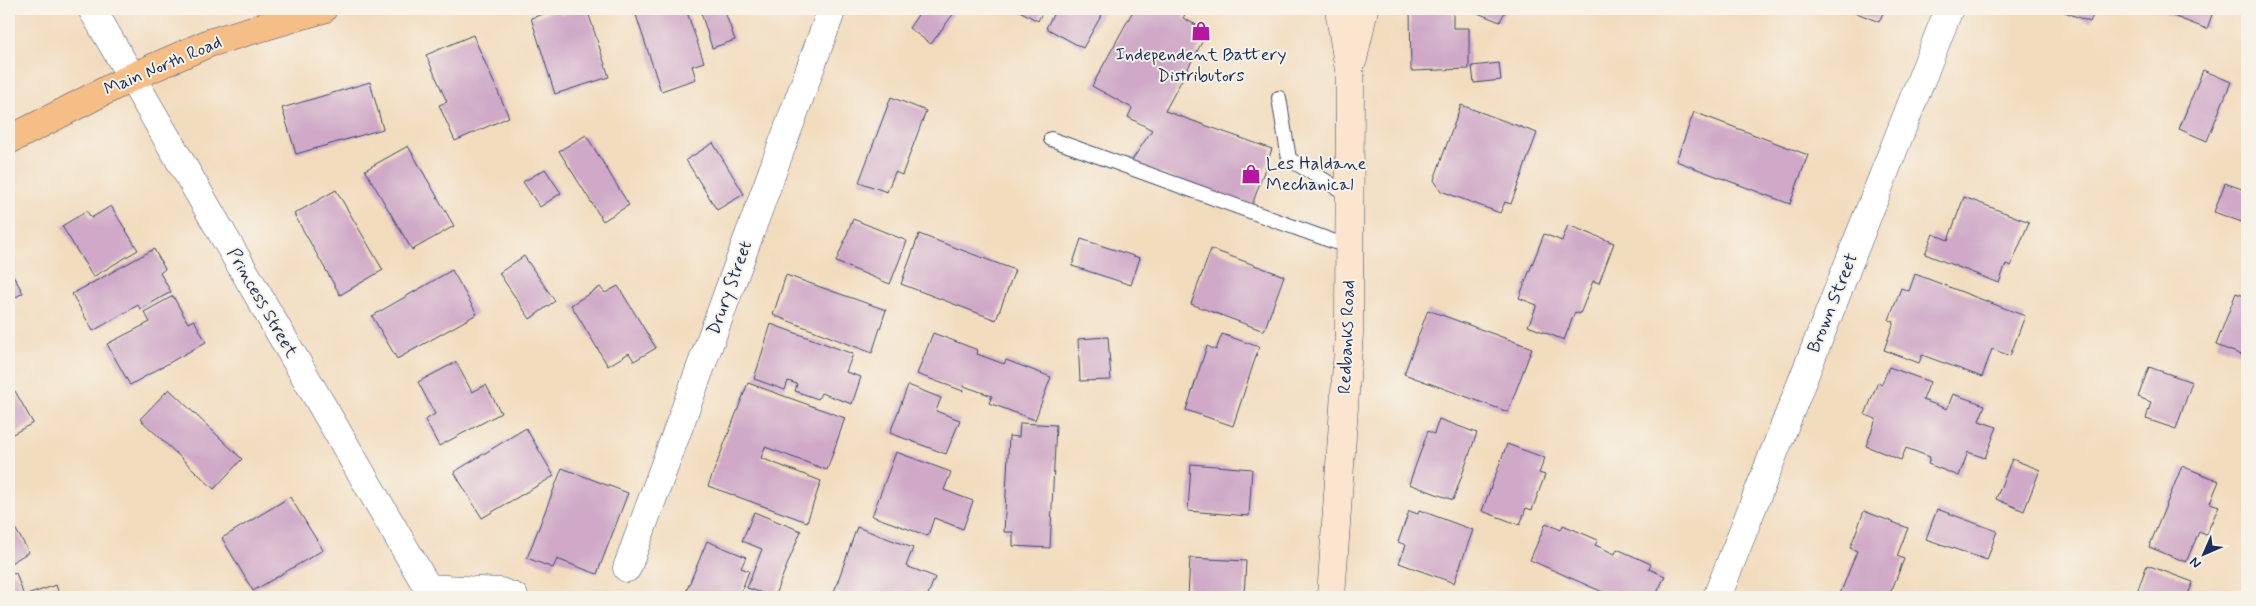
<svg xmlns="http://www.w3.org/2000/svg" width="2256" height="606" viewBox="0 0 2256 606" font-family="Mynerve,sans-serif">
<rect width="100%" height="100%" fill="#f7f3e8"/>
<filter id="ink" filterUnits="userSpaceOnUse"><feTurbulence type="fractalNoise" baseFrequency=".02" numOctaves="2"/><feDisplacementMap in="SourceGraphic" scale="10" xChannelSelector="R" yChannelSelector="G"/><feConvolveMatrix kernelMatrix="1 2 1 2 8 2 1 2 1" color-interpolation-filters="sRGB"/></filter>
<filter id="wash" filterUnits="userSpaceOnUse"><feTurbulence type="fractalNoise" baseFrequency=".0096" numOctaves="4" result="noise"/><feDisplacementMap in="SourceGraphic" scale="20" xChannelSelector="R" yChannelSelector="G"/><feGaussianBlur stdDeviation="1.12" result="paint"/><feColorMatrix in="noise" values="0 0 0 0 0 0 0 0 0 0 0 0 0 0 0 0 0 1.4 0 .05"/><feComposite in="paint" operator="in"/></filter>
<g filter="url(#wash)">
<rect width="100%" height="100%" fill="#f2dcbe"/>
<g id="blocks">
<g fill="#cfa9c7">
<path d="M559 9 561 15 579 9H587L609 77 555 94 531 18Z"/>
<path d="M634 9H686L704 62 692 66 696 79 661 91Z"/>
<path d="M700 9H724L735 40 712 48Z"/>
<path d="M922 9H957L931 44 909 28Z"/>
<path d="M1016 9H1044L1038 21Z"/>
<path d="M1056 9H1105L1083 48 1046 28Z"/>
<path d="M1134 9H1183L1187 11 1183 18 1208 31 1165 111 1272 149 1252 205 1130 163 1152 130 1128 117 1132 108 1092 86Z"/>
<path d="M1410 9H1453V28H1469V69L1411 71Z"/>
<path d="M1476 9H1506L1500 22 1475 12Z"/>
<path d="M1847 9H1885L1879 22Z"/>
<path d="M2057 9H2096L2090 22Z"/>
<path d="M2167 9H2214L2207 29 2165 13Z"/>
<path d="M473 35 509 117 455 141 439 105 447 102 426 55Z"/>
<path d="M1499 63 1501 80 1474 83 1472 66Z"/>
<path d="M2203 70 2231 82 2207 141 2179 129Z"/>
<path d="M370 82 383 129 296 154 282 108Z"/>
<path d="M891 97 926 111 902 175 895 172 887 192 859 182Z"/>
<path d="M1461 105 1537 133 1511 204 1505 202 1500 213 1441 191 1434 180Z"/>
<path d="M1694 112 1808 155 1790 204 1676 161Z"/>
<path d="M586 135 629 205 603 221 559 151Z"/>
<path d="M713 143 744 194 717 210 686 160Z"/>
<path d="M408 146 454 226 412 250 365 170Z"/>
<path d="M545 169 561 193 540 207 523 182Z"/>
<path d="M2225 183 2247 191V224L2214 212Z"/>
<path d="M336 190 383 270 340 295 294 214Z"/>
<path d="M1964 197 2029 222 2011 266 2006 264 1999 283 1925 254 1933 234 1948 240Z"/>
<path d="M111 206 138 250 93 277 62 226 87 211 91 218Z"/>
<path d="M853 219 907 241 890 284 836 262Z"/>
<path d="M1568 225 1614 243 1599 283 1593 281 1580 314 1575 312 1564 340 1528 326 1537 305 1519 298 1544 234 1562 241Z"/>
<path d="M919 234 1015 270 996 320 901 284Z"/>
<path d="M1081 239 1140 258 1131 285 1072 266Z"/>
<path d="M154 249 165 269 160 273 171 292 140 309 138 305 93 331 72 294Z"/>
<path d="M1211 249 1284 276 1264 331 1191 304Z"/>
<path d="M524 256 555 301 530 319 499 273Z"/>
<path d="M9 268 23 293 9 301Z"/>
<path d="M452 270 477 314 397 359 372 316Z"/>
<path d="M1915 274 2025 316 2010 356 1992 349 1982 377 1922 355 1919 363 1884 350 1894 322 1889 320 1901 288 1909 291Z"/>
<path d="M786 275 886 310 872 353 773 315Z"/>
<path d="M618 286 656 348 634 361 629 353 608 366 571 305 600 287 605 293Z"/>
<path d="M2236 293 2247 297V357L2216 345Z"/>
<path d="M173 296 188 323 194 320 206 342 130 385 107 344 150 322 144 312Z"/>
<path d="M1428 310 1532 348 1508 412 1404 374Z"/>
<path d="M771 324 853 354 846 372 861 377 852 404 821 393 818 399 795 391 797 384 788 381 785 390 754 379Z"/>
<path d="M933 333 978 350 977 354 1004 364 1006 360 1051 377 1035 420 989 403 992 396 964 386 963 391 917 374Z"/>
<path d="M1222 334 1259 347 1233 426 1186 410 1207 346 1216 350Z"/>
<path d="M1108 337 1111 380 1080 381 1078 339Z"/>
<path d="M456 362 472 392 486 385 501 413 439 446 425 420 435 414 418 382Z"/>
<path d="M1889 367 1930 382 1923 400 1947 409 1953 394 1985 405 1979 421 1997 427 1985 458 1968 452 1959 476 1928 464 1930 457 1906 448 1901 460 1866 446 1876 419 1865 415 1878 382 1882 384Z"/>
<path d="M2149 367 2192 382 2176 429 2146 419 2151 402 2138 397Z"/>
<path d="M748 383 845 418 827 470 765 447 761 458 821 481 807 522 708 486Z"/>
<path d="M908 385 941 398 936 411 960 420 946 454 890 433Z"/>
<path d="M169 389 242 459 214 489 140 419Z"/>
<path d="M15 391 33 423 9 436V395Z"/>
<path d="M1439 419 1477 433 1453 500 1409 484 1428 431 1434 434Z"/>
<path d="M1020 423 1056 425 1050 548 1013 546V532H1004L1009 436 1019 437Z"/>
<path d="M526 428 554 476 482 518 454 472Z"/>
<path d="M1507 444 1545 458 1539 473 1545 475 1532 510 1526 508 1520 525 1482 511Z"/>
<path d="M896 452 951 472 944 490 973 501 963 529 934 518 928 536 872 516Z"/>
<path d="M2012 459 2040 470 2024 511 1996 499Z"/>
<path d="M1191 464 1252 469 1249 516 1188 511Z"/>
<path d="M2182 466 2219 481 2210 503 2219 506 2206 535 2199 532 2186 562 2149 547Z"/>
<path d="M562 468 628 493 597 574 557 559 553 568 527 558Z"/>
<path d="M290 497 323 550 253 591 222 538Z"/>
<path d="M1937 509 1997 531 1987 560 1926 539Z"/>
<path d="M1419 510 1473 530 1454 583 1399 563 1406 545 1398 542 1409 511 1418 514Z"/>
<path d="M1864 511 1908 528 1897 556 1904 559 1889 597H1848L1840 594 1857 551 1850 548Z"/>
<path d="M754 512 801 531 774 597 747 588 762 549 742 541Z"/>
<path d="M9 518 29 552 9 564Z"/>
<path d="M1546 523 1561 530 1563 525 1598 540 1595 545 1615 554 1617 549 1651 564 1649 569 1665 576 1655 597H1614L1530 560Z"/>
<path d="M857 527 913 548 906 566 935 577 927 597H904L896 595 895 597H849L834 592Z"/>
<path d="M707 541 746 557 741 568 749 571 739 597H684Z"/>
<path d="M1190 558 1246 561 1244 597H1188Z"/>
<path d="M2147 565 2193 582 2187 597H2135Z"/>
<path d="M16 573 24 596 56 585 60 597H9V575Z"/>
</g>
</g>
</g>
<g filter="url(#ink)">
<use href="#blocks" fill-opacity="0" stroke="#3b496c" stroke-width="1"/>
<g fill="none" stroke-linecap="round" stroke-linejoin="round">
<defs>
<g id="lane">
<path d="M1279 98 1289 159 1349 195"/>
<path d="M1051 139 1349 247"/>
</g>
<g id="street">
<path d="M92 9 433 597"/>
<path d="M627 568 832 9"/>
<path d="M427 588 500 592 514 597"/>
<path d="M1717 597 1949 9"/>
</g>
<g id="secondary">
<path d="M1353 59 1364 9"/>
<path d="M1331 597 1349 334 1350 76 1339 9"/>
</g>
<path id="primary" d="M9 140 132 77 209 43 323 9"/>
</defs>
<use href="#lane" stroke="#3b496c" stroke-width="16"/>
<use href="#street" stroke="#3b496c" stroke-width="29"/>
<use href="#secondary" stroke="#3b496c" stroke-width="29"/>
<use href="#primary" stroke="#3b496c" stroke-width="29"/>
<use href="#lane" stroke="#fff" stroke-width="14"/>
<use href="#street" stroke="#fff" stroke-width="28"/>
<use href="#secondary" stroke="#fbe5cf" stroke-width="28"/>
<use href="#primary" stroke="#f6be87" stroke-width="28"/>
</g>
</g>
<defs>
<symbol id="shop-bare" viewBox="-9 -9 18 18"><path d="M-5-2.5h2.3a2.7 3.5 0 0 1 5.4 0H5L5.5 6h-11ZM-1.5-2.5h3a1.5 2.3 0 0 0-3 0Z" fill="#b5179e" stroke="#f7f3e8" stroke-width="2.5" paint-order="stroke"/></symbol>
</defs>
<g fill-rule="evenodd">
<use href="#shop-bare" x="1187" y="17" width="28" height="28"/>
<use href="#shop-bare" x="1237" y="160" width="28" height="28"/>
</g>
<g text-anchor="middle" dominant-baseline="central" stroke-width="4" stroke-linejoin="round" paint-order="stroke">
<g font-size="18" fill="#1b2f5e" stroke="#f7f3e8">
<text x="1201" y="55">Independent Battery<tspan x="1201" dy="21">Distributors</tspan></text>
<text x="1266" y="164" text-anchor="start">Les Haldane<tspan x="1266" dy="21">Mechanical</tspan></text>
</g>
<g font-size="18" fill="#1b2f5e" stroke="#f7f3e8">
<text transform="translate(163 66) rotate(-23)">Main North Road</text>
<text transform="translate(730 288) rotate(-70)">Drury Street</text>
<text transform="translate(262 303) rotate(60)">Princess Street</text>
<text transform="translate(1833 303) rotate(-68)">Brown Street</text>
<text transform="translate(1347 337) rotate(-88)">Redbanks Road</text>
</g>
</g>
<rect width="2256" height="606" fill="none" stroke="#f7f3e8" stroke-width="30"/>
<g transform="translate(2204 554) rotate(225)" stroke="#f7f3e8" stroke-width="4" paint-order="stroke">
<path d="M0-4L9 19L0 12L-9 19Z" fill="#1b2f5e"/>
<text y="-8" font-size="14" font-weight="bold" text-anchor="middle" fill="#1b2f5e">N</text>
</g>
</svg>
